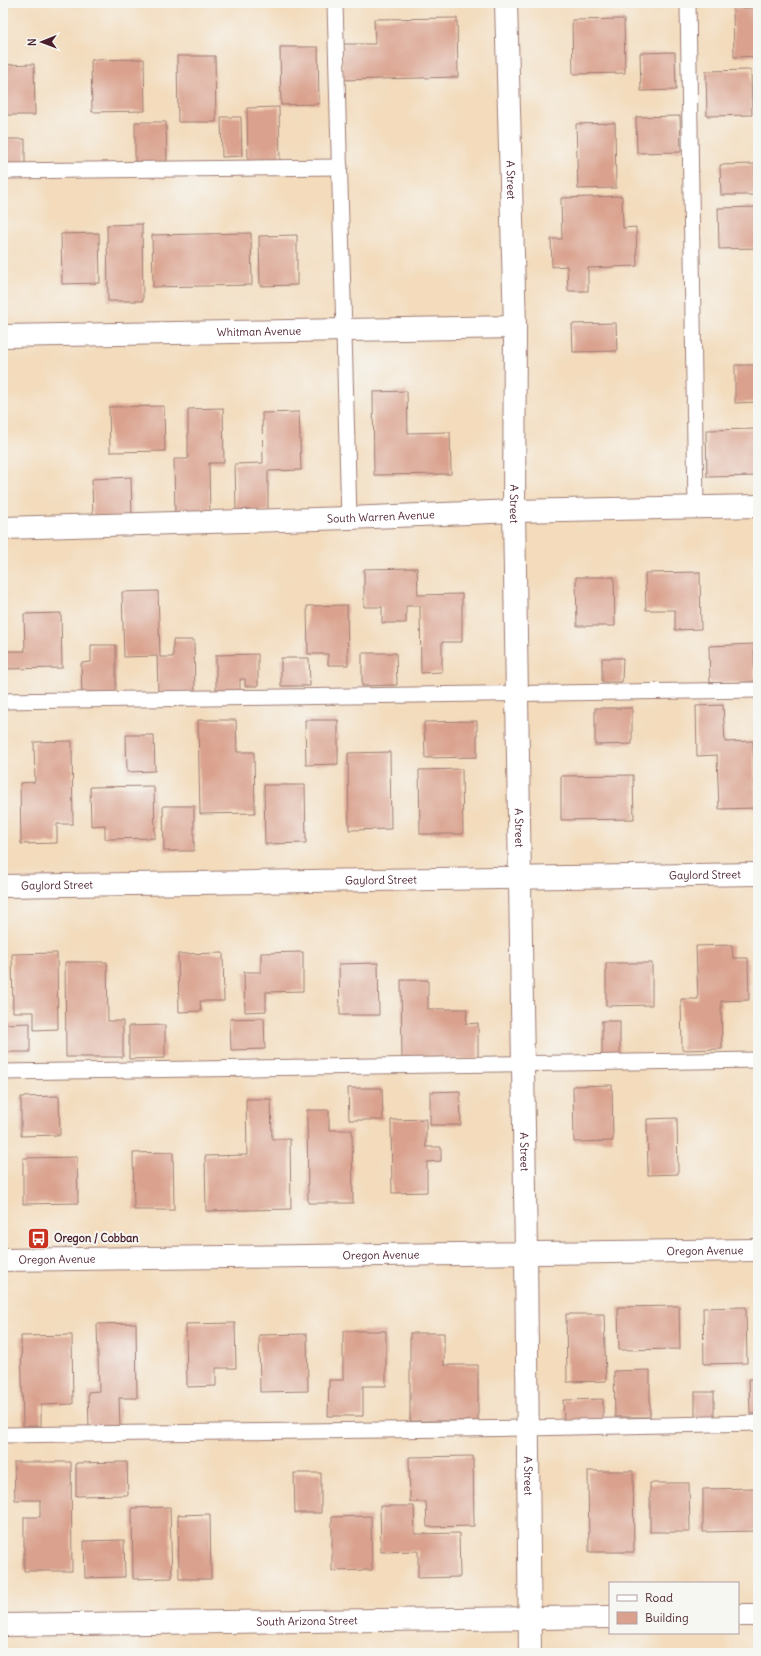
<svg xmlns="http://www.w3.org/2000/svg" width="761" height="1656" viewBox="0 0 761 1656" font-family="Delius,sans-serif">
<rect width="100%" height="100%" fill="#f6f6f2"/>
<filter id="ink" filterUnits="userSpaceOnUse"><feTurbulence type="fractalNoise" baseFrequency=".025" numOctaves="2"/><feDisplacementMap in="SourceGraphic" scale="8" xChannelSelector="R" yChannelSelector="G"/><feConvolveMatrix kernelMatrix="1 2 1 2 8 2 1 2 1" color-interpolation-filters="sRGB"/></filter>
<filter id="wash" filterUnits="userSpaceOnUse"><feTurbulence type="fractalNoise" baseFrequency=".012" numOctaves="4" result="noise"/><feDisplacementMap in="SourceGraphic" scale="16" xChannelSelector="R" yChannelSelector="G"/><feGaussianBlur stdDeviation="0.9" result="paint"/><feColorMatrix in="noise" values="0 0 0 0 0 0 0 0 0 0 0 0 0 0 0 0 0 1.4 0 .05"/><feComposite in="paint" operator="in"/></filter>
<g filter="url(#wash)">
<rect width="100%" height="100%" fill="#f3dbbc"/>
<g id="blocks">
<g fill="#daa28e">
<path d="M733 8H758V56L734 57Z"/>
<path d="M457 18 458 77 343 80 342 44H375L374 19Z"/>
<path d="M624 19 625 73 573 74 572 20Z"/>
<path d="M280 47H318L319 104 281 105Z"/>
<path d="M675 52 676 90 641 91 640 53Z"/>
<path d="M177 56H215L216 122H178Z"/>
<path d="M144 59 145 111 92 112 91 60Z"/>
<path d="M34 64 35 115H3V65Z"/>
<path d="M751 70 752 115 707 116 706 71Z"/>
<path d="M279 107 280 163 248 164 247 108Z"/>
<path d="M680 116 681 152 637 153 636 117Z"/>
<path d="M221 117H241L242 156 222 157Z"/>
<path d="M135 122H166L167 164 135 165Z"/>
<path d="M615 123 616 188 578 189 576 124Z"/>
<path d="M3 139H25V169L3 170Z"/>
<rect x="756" y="140" width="2" height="20"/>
<path d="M755 164 756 195H721L720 165Z"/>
<path d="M622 196 623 228 636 227 637 266 588 268V291H568L567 266 552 267 551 239H562L561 198Z"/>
<path d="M758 207V248L719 249 718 208Z"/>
<path d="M142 224 143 301H108L107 225Z"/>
<path d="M99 233 100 283 62 284 61 234Z"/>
<path d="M251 233 252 285 153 287 152 235Z"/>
<path d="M297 235V285L260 286 259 236Z"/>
<path d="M616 323 617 351 573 352 572 324Z"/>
<path d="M735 365H758V402L735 403Z"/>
<path d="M407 391 408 433 450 432 451 474 374 475 373 392Z"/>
<path d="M164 406 165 451 110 452 109 407Z"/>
<path d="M223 408 224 463H209L210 517H175L174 459H188V409Z"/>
<path d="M299 412 301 470 268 471V511H236L235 464 263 463 262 413Z"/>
<path d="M758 429V476L707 477 706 430Z"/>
<path d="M131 477 132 519 93 520 92 479Z"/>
<path d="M417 568 418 595 462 594V642H442V672L421 673 420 606H406V623H382V607H364V569Z"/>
<path d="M700 572 701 629 675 630V610H646L645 573Z"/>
<path d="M576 577H614L615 626H577Z"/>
<path d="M158 591 160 657H173V640H194L195 692 158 693 157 656 124 657 122 592Z"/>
<path d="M347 605 348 665H328V654H308L307 606Z"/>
<path d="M61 613 62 668 3 669V651H25L24 614Z"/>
<path d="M754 644 755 682 710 683 709 646Z"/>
<path d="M91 645H116V697L82 698 81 663 91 662Z"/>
<path d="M362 653H396L397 685 362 686Z"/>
<path d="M258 654V686H245V679H240V695H216V655Z"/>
<path d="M281 658H309L310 686H281Z"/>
<path d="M602 658H623L622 682H602Z"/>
<path d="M723 705 725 742 753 741 756 808 719 809 717 755 697 756 696 706Z"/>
<path d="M595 708H632V744L595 745Z"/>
<path d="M198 720H236L237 752H254L255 813 200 814Z"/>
<path d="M305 720H338V764L306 765Z"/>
<path d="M477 721V757L425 758 424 722Z"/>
<path d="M126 735H154L155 771 127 772Z"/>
<path d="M72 741 73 824H57V843L21 844 20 783 35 782 34 742Z"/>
<path d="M390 752 391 829 349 830 348 753Z"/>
<path d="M462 769 463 834H420L419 770Z"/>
<path d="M633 775 634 819 561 820V776Z"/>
<path d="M264 785H305L306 843 265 844Z"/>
<path d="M154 786 155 838 105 839V825L91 826 90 787Z"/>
<path d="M163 806H194V851H164Z"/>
<path d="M732 945 733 958H748L749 1000 721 1001 722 1049 682 1050 681 999H698L696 946Z"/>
<path d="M303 952V991L266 992V1011L245 1012 244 972H261V953Z"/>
<path d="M57 953 58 1029 34 1030V1012H13L12 954Z"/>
<path d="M223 953 224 1001H200L201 1011 179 1012 178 954Z"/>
<path d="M65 962H107L108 1021H123V1057H66Z"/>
<path d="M378 963 379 1015H340L339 964Z"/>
<path d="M606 963H652V1005L606 1006Z"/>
<path d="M401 980H428V1009H467L466 1024 478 1023V1059L402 1060Z"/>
<path d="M264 1018 265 1049 231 1050 230 1019Z"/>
<rect x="602" y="1021" width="18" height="35"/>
<path d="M30 1023V1052H3V1024Z"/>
<path d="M165 1025V1058L129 1059V1026Z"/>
<path d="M612 1085 613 1141 574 1142 573 1086Z"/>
<path d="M348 1088H382L383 1120H349Z"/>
<path d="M460 1091 461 1125H430V1092Z"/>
<path d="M59 1096 60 1135 21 1136V1097Z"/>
<path d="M246 1099H271L272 1139H290L291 1209 206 1211 205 1156 247 1155Z"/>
<path d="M307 1110H329V1130H352L353 1203H308Z"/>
<path d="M677 1118 678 1174 648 1175 647 1119Z"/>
<path d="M426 1119V1147H441V1161L427 1162V1192L392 1193 391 1120Z"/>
<path d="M173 1152 174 1210H134L133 1153Z"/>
<path d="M77 1157 78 1203 23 1204V1158Z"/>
<path d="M679 1306 680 1349 619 1350 618 1307Z"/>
<path d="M746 1307 747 1363 704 1364 703 1308Z"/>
<path d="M566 1314H604L606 1381 567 1382Z"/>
<path d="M136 1323 137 1398H119L120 1428 89 1429 88 1392 99 1391 97 1324Z"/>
<path d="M235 1323 236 1368H216V1386L187 1387 186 1324Z"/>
<path d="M343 1331H386V1386H363V1416H328L329 1380H343Z"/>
<path d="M410 1333H444V1365H478V1421H410Z"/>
<path d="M307 1334 308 1391 260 1392 259 1335Z"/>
<path d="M72 1335 73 1404 41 1405V1426H23L21 1336Z"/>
<path d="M650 1370V1417H615L614 1371Z"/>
<path d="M749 1379H758V1414H750Z"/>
<rect x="695" y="1392" width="19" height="26"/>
<path d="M603 1399V1420L564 1421 563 1400Z"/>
<path d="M473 1456 474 1526 427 1527 426 1502H410L409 1457Z"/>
<path d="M14 1462H71L72 1571H24V1517H40V1500H15Z"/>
<path d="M127 1462 128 1495 76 1496V1463Z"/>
<path d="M588 1471H633L634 1552H589Z"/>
<path d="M294 1473H321V1513H295Z"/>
<path d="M650 1483H689L690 1532H650Z"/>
<path d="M758 1488V1531L703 1532V1489Z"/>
<path d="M380 1506H414L415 1534 459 1533 460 1577 418 1578V1551L381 1552Z"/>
<path d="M170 1507 172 1578 133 1579 132 1508Z"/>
<path d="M210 1514 211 1579H179L178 1515Z"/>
<path d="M371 1516 372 1570 332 1571V1517Z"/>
<path d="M124 1540 125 1577 85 1578 84 1541Z"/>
</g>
</g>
</g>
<g filter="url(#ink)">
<use href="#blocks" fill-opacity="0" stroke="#9e7d74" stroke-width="1"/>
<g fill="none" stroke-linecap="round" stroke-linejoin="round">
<defs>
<g id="service">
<path d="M335 3 349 518"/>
<path d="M688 3 696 507"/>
<path d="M3 171 340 167"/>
<path d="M3 701 758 690"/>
<path d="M3 1072 758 1060"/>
<path d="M3 1435 527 1428 758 1423"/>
</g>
<g id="minor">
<path id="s1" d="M506 3 515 327 514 511 526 1252 530 1653"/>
<path id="s2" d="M3 336 515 327"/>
<path id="s3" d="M3 528 349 518 514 511 758 506"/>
<path id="s4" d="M3 886 758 874"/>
<path d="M738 1615H758"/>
<path id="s5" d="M3 1625 610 1617"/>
</g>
<g id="tertiary">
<path id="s6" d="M3 1260 758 1250"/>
</g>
</defs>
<use href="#service" stroke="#9e7d74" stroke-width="17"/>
<use href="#minor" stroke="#9e7d74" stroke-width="24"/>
<use href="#tertiary" stroke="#9e7d74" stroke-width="24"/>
<use href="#service" stroke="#fff" stroke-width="15"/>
<use href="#minor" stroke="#fff" stroke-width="22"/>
<use href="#tertiary" stroke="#fff" stroke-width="22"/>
</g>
</g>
<defs>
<symbol id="bus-square" viewBox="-11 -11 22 22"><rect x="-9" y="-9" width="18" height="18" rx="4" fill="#c8321e" stroke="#f6f6f2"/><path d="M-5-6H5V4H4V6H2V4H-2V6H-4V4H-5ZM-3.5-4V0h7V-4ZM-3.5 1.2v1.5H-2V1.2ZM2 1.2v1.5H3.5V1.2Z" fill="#fff"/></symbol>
</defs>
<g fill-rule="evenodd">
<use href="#bus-square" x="26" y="1226" width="25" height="25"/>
</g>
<g text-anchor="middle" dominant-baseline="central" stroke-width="4" stroke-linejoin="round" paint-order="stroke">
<g font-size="11" fill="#4a1f2b" stroke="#f6f6f2">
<text stroke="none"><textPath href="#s1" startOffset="177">A Street</textPath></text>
<text stroke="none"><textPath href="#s2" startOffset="256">Whitman Avenue</textPath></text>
<text stroke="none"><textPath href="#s1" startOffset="501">A Street</textPath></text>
<text stroke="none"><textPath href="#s3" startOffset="378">South Warren Avenue</textPath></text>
<text stroke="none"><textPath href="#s1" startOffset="825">A Street</textPath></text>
<text stroke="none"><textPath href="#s4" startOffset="702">Gaylord Street</textPath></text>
<text stroke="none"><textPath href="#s4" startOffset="378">Gaylord Street</textPath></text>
<text stroke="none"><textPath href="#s4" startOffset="54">Gaylord Street</textPath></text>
<text stroke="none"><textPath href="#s1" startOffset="1149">A Street</textPath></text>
<text stroke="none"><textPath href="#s6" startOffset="702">Oregon Avenue</textPath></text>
<text stroke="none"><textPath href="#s6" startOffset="378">Oregon Avenue</textPath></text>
<text stroke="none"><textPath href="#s6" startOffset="54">Oregon Avenue</textPath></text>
<text stroke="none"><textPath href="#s1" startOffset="1473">A Street</textPath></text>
<text stroke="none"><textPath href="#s5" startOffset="304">South Arizona Street</textPath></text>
</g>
<g font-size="11" font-weight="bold" fill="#4a1f2b" stroke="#f6f6f2" text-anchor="start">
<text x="54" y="1238">Oregon / Cobban</text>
</g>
</g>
<rect width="761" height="1656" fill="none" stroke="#f6f6f2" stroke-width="16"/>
<rect x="609" y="1582" width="130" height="52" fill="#f6f6f2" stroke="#b1a0a2"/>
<rect x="617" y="1595" width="20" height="6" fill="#ffffff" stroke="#b1a0a2"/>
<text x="645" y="1602" font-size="12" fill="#4a1f2b">Road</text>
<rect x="617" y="1612" width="20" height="12" fill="#daa28e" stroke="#b1a0a2"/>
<text x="645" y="1622" font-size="12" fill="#4a1f2b">Building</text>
<g transform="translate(42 42) rotate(269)" stroke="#f6f6f2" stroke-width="3" paint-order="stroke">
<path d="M0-3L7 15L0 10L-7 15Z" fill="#4a1f2b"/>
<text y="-6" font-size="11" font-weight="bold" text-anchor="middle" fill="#4a1f2b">N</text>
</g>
</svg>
